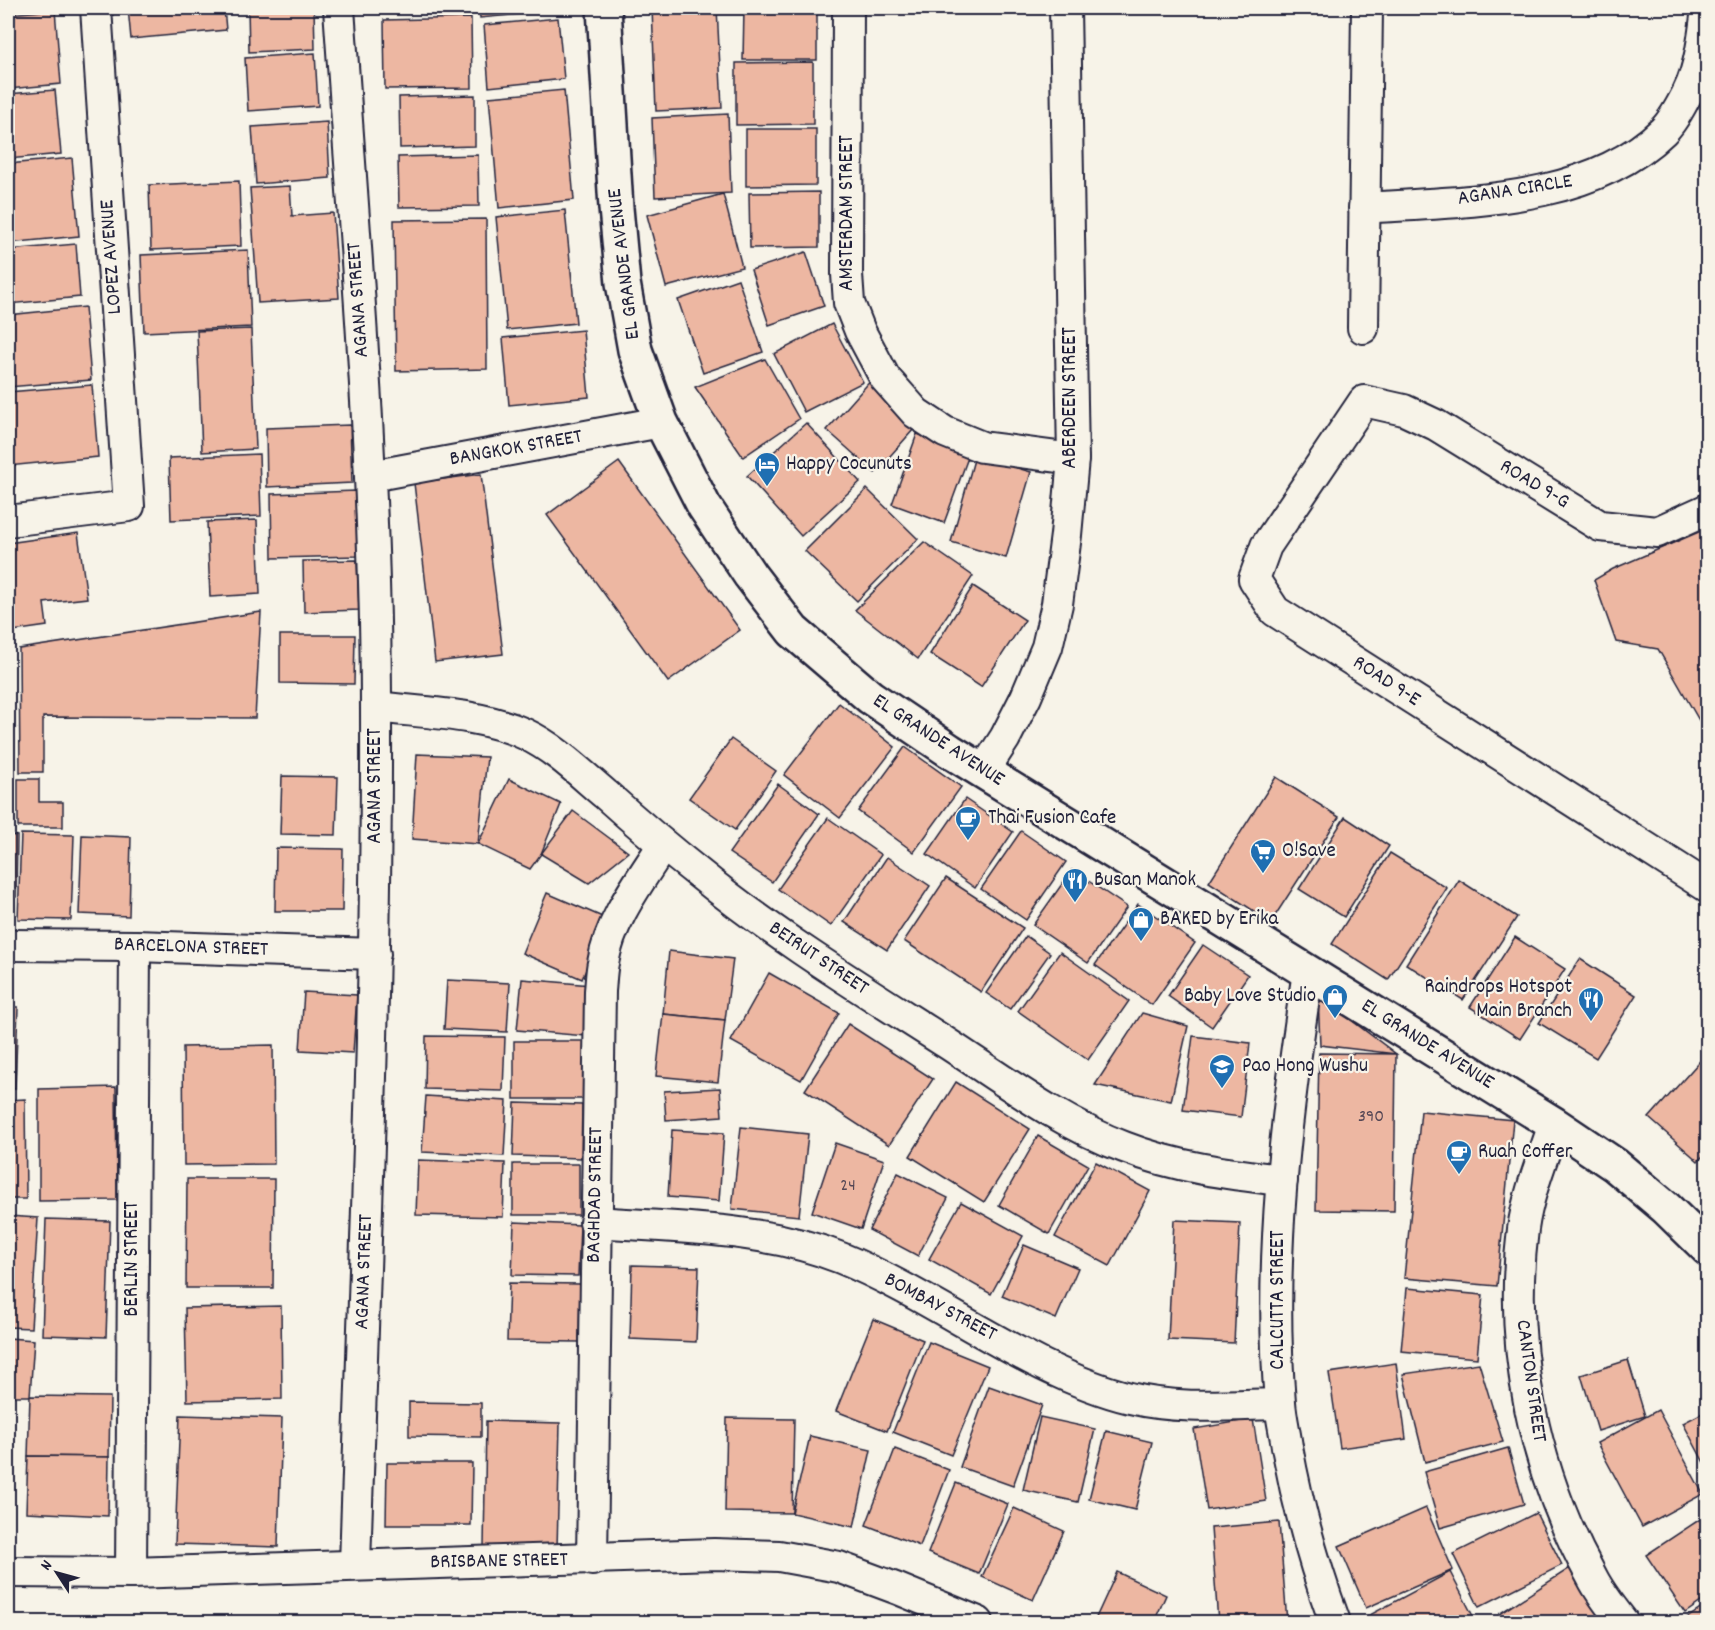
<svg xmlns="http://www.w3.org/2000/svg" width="1715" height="1630" viewBox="0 0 1715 1630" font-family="Dekko,sans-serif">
<rect width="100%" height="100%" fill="#f7f3e8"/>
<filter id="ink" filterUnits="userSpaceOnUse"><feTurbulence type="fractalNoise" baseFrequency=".0167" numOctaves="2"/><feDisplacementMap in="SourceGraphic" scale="12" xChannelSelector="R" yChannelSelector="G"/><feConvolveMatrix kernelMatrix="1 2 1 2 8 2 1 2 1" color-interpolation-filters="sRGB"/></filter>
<g filter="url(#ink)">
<g fill="#edb7a2" stroke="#22223b" stroke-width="1.5">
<path d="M128 8H224L226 30 131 39Z"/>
<path d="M248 8H314L315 49 249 52Z"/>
<path d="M380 8H459L380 9Z"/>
<path d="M479 8H552V11L480 18Z"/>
<path d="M652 8H717L722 108 656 111Z"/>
<path d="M744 8H817V60H743Z"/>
<path d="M55 10 61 84 8 89V14Z"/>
<path d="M471 18 472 88 385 89 384 20Z"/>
<path d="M558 18 564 79 489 87 484 25Z"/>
<path d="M315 53 318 106 248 111 245 58Z"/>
<path d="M813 62V124L736 125V63Z"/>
<path d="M55 90 61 154 8 159V94Z"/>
<path d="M564 90 574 200 499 208 489 97Z"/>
<path d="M475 95V146L400 148 399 97Z"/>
<path d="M728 114 731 193 655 197 652 118Z"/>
<path d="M327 122 330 178 256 184 252 127Z"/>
<path d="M746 129H816V185L746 186Z"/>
<path d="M478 155 479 206 399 207 398 157Z"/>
<path d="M72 158 79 236 8 243V164Z"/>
<path d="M239 181 241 246 151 250 149 185Z"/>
<path d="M290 186 292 216 333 213 339 298 258 303 250 188Z"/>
<path d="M819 192V247L750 248 749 193Z"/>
<path d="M723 194 742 267 666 287 647 215Z"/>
<path d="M565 210 576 323 507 330 496 217Z"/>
<path d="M486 219 487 369 396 371 394 220Z"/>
<path d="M76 244 80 297 8 304V250Z"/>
<path d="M248 250 251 327 144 332 141 255Z"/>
<path d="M806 252 824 306 769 325 751 270Z"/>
<path d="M738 279 763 352 703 373 678 300Z"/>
<path d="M85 307 91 380 8 387V315Z"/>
<path d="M832 324 863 382 804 412 774 354Z"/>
<path d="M251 329 256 449 202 452 197 331Z"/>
<path d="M583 330 589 397 509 405 503 338Z"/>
<path d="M765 359 799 419 743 457 695 387Z"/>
<path d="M873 378 921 421 875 473 827 430Z"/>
<path d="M92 385 98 457 8 466V392Z"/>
<path d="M806 423 860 482 801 536 747 476Z"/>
<path d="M350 425 352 483 267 487 266 428Z"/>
<path d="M917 434 970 452 944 523 892 504Z"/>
<path d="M259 454 261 516 171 520 169 458Z"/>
<path d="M975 456 1031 472 1006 558 951 542Z"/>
<path d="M619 462 740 630 668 682 547 515Z"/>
<path d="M481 474 503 654 435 662 414 483Z"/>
<path d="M867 489 918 539 857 601 805 551Z"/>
<path d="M356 491 358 556 272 558 271 494Z"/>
<path d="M257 520 260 594 210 597 207 522Z"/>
<path d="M1708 528V736L1658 649 1616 642 1594 580 1613 569Z"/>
<path d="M78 533 87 598 44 603 47 626 13 631 8 593V543Z"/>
<path d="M924 542 973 576 918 659 855 610Z"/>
<path d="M357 560 359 610 304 612 303 561Z"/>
<path d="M973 586 1025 620 981 687 930 654Z"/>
<path d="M261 612 255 718 43 717V772H20L19 649Z"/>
<path d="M280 635H355L354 684 280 683Z"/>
<path d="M839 703 895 747 840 818 784 775Z"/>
<path d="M731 739 776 771 735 830 689 798Z"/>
<path d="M905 747 961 787 914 852 858 811Z"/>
<path d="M417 754 487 757 478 844 412 839Z"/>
<path d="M282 776 338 777 336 835 280 834Z"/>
<path d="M1276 777 1339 817 1271 922 1209 882Z"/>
<path d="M18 779H39V802H63V827H18Z"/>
<path d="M509 779 561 804 541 854 530 869 478 844Z"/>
<path d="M778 784 819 814 772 882 729 853Z"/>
<path d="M965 799 1013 832 975 888 927 854Z"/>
<path d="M573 811 628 852 589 883 541 854Z"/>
<path d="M1345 817 1389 846 1344 917 1299 889Z"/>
<path d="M828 818 881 855 831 926 778 889Z"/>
<path d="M1021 831 1066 862 1026 920 981 889Z"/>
<path d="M21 834 74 835 71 920 18 919Z"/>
<path d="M8 835 17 836 16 897 8 896Z"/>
<path d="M82 835 131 837 129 916 79 914Z"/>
<path d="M276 848 343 849 342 911H275Z"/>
<path d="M1390 853 1447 888 1388 980 1332 944Z"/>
<path d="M887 857 930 886 887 950 844 922Z"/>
<path d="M1072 870 1127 907 1088 963 1033 925Z"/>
<path d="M946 878 1023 928 981 992 904 941Z"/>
<path d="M1459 880 1517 917 1463 1000 1406 964Z"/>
<path d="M547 893 607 919 582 979 522 953Z"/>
<path d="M1138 904 1195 943 1152 1005 1095 965Z"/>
<path d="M1026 936 1050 953 1010 1009 986 993Z"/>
<path d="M1515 937 1565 969 1520 1039 1470 1007Z"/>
<path d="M1203 945 1248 975 1212 1027 1168 996Z"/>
<path d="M669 951 733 959 725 1020 663 1014Z"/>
<path d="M1060 952 1129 1001 1088 1060 1018 1011Z"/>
<path d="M1580 959 1636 995 1596 1058 1539 1023Z"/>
<path d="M769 973 839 1013 801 1080 731 1041Z"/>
<path d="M522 979 591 985 586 1036 517 1030Z"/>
<path d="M447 980 510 983 507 1032 444 1029Z"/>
<path d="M304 992 357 995 353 1053 300 1050Z"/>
<path d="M1318 995 1396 1054 1320 1045Z"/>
<path d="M8 1007H18L15 1089H8Z"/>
<path d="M1142 1013 1188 1026 1171 1101 1095 1085Z"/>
<path d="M663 1014 725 1020 718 1082 656 1076Z"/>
<path d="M848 1024 933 1079 889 1145 805 1090Z"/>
<path d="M426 1036 505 1037 503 1091 425 1089Z"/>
<path d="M1193 1036 1250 1043 1241 1117 1183 1110Z"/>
<rect x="514" y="1041" width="71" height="58"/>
<path d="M273 1045 274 1164 184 1165 183 1047Z"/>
<path d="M1708 1052V1151L1698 1161 1649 1118Z"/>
<path d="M1319 1053 1396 1054 1394 1211 1316 1210Z"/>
<path d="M956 1082 1030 1129 984 1202 910 1156Z"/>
<path d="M116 1087 117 1200 39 1201V1089Z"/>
<path d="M720 1088 722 1116 666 1120 664 1091Z"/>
<path d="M426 1096 507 1101 504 1156 422 1152Z"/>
<path d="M25 1099 26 1199H8V1100Z"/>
<path d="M515 1103 582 1105 581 1158 513 1156Z"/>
<path d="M1421 1111 1513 1120 1497 1286 1404 1278Z"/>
<path d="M741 1127 808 1134 799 1216 732 1209Z"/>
<path d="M672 1130 724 1133 719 1201 668 1197Z"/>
<path d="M1038 1136 1088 1165 1049 1234 999 1205Z"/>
<path d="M835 1143 884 1160 861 1229 812 1212Z"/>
<path d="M418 1160 505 1163 503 1217 416 1215Z"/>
<path d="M1096 1162 1150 1191 1110 1266 1055 1237Z"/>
<rect x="513" y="1164" width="66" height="51"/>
<path d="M898 1173 948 1198 918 1256 869 1230Z"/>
<path d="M187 1179H274L273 1288H186Z"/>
<path d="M961 1202 1023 1236 991 1294 929 1259Z"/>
<path d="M8 1216 38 1218 31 1328 8 1327Z"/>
<path d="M46 1219 110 1221 106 1337 42 1335Z"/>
<path d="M1174 1220 1240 1223 1234 1343 1168 1340Z"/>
<path d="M514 1222 580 1225 578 1276 512 1275Z"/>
<path d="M1024 1245 1078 1268 1056 1319 1002 1296Z"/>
<path d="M632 1265 699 1267 696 1342 630 1339Z"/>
<path d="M509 1283 580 1284 579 1342 507 1341Z"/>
<path d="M1407 1288 1483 1295 1477 1358 1401 1351Z"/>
<path d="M281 1306 282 1399 187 1401 185 1308Z"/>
<path d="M873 1319 923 1340 887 1431 836 1411Z"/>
<path d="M8 1338 34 1340 30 1396H8Z"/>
<path d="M929 1342 988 1366 951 1455 893 1432Z"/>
<path d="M1628 1360 1645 1416 1598 1431 1581 1375Z"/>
<path d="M1396 1363 1406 1439 1340 1448 1329 1373Z"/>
<path d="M1479 1363 1503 1442 1425 1462 1403 1374Z"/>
<path d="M989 1386 1042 1405 1013 1486 960 1467Z"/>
<path d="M30 1396 110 1397 109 1457 28 1456Z"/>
<path d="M409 1402 481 1403V1437L409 1436Z"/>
<path d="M1658 1410 1703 1494 1642 1527 1597 1443Z"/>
<path d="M1708 1410V1470L1683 1423Z"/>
<path d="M180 1415 282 1418 278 1547 175 1544Z"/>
<path d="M1040 1417 1095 1429 1078 1502 1023 1490Z"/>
<path d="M727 1418 794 1419 792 1513 725 1512Z"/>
<path d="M1253 1419 1266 1501 1207 1510 1194 1429Z"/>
<path d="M486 1421 560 1423 557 1549 484 1548Z"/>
<path d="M1106 1431 1152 1442 1135 1510 1089 1499Z"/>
<path d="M810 1436 871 1450 854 1527 792 1513Z"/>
<path d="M1508 1448 1524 1504 1440 1528 1424 1472Z"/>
<path d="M895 1449 949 1470 920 1546 866 1525Z"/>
<path d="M28 1456 109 1457 108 1516 26 1512Z"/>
<path d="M387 1463H472L471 1525H386Z"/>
<path d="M956 1483 1008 1504 979 1574 928 1553Z"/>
<path d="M1014 1508 1064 1531 1033 1600 982 1577Z"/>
<path d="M1426 1508 1453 1570 1366 1608 1339 1546Z"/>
<path d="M1536 1513 1562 1565 1479 1607 1453 1554Z"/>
<path d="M1708 1514V1597L1685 1613 1646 1555Z"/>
<path d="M1279 1522 1287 1622H1218L1211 1528Z"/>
<path d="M1570 1568 1605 1622H1505L1499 1614Z"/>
<path d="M1117 1572 1166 1595 1154 1622H1094Z"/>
<path d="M1450 1572 1474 1618 1466 1622H1371L1368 1616Z"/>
<path d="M1708 1604V1622H1685L1684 1620Z"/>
</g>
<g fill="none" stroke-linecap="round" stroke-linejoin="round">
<defs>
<g id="street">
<path d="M339 8C355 242 376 476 376 711 377 996 364 1281 355 1565"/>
<path d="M848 8 847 274 849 303 860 331 885 378 916 413 945 432 982 447 1073 459"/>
<path d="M1364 208C1462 201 1588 204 1663 131 1673 121 1682 104 1688 92 1700 68 1704 34 1707 8"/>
<path d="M1363 328 1367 8"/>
<path d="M371 476 661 422"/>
<path d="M1708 509 1657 532 1600 526 1436 425 1404 410 1364 401 1266 546 1254 579 1275 611 1708 887"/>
<path d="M8 521 129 506 96 8"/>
<path d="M376 707C426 713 479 713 525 734 555 748 580 773 605 794 636 822 668 849 701 875 778 938 864 990 948 1044 1003 1080 1062 1124 1124 1147 1175 1167 1228 1174 1282 1180"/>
<path d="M983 772 1005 738 1026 697 1047 647 1057 604 1066 535 1073 459 1065 8"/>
<path d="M8 945 135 946 375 954"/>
<path d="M1308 972C1286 1114 1268 1259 1280 1402 1281 1417 1285 1432 1287 1447 1298 1507 1314 1565 1335 1622"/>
<path d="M1554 1124C1543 1158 1528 1193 1523 1229 1508 1348 1534 1472 1592 1577 1600 1593 1612 1608 1623 1622"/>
<path d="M595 1222C677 1228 763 1227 841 1258 939 1298 1029 1373 1130 1398 1178 1410 1231 1405 1280 1404"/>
<path d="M592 1560 600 991C601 982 601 972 603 963 610 920 640 881 663 845"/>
<path d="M8 1572 131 1573 714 1554 779 1556 839 1567 898 1589 978 1622"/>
<path d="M131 1573 135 946"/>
</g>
<path id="secondary" d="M604 8 616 208 623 283 635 350 661 422 704 506 750 575 793 631 870 697 950 751 1554 1124 1615 1165 1666 1208 1708 1249"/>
</defs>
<use href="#street" stroke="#22223b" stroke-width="34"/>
<use href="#secondary" stroke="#22223b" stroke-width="38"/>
<use href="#street" stroke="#f7f3e8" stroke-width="30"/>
<use href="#secondary" stroke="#f7f3e8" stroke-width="33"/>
</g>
</g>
<defs>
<symbol id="hotel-pin" viewBox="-11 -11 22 30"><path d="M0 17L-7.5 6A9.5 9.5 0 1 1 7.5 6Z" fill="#1f6fb2" stroke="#f7f3e8"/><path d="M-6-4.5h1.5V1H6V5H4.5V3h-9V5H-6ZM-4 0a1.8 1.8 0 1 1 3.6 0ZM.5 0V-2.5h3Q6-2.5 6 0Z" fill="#fff"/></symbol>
<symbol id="cafe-pin" viewBox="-11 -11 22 30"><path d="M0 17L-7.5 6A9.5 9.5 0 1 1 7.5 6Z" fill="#1f6fb2" stroke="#f7f3e8"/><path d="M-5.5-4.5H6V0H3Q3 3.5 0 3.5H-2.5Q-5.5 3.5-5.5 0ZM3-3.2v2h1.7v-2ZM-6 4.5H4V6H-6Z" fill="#fff"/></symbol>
<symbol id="supermarket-pin" viewBox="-11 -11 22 30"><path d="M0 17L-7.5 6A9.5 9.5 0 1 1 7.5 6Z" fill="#1f6fb2" stroke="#f7f3e8"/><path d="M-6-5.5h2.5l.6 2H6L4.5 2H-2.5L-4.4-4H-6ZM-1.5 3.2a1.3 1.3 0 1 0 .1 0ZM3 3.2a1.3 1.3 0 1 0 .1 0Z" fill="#fff"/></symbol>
<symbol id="restaurant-pin" viewBox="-11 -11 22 30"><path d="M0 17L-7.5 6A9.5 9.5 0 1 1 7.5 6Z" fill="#1f6fb2" stroke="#f7f3e8"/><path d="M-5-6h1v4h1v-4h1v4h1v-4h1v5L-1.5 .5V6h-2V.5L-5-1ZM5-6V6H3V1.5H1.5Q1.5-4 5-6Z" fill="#fff"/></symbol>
<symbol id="shop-pin" viewBox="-11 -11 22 30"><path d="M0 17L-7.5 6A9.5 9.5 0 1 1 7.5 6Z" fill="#1f6fb2" stroke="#f7f3e8"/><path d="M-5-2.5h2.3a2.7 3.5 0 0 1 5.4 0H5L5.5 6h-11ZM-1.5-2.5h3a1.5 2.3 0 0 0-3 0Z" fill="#fff"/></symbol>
<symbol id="school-pin" viewBox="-11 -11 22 30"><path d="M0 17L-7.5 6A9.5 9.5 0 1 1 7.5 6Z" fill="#1f6fb2" stroke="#f7f3e8"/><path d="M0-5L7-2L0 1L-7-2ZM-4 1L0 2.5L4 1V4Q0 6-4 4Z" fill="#fff"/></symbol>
</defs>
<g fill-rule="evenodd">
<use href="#hotel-pin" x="752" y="450" width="30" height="40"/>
<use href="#cafe-pin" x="953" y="804" width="30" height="40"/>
<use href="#supermarket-pin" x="1248" y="837" width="30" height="40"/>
<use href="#restaurant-pin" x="1060" y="866" width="30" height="40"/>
<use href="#shop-pin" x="1126" y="905" width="30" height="40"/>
<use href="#shop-pin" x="1320" y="982" width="30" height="40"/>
<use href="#restaurant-pin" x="1576" y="985" width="30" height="40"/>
<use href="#school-pin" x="1207" y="1052" width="30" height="40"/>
<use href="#cafe-pin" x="1444" y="1138" width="30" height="40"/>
</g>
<g text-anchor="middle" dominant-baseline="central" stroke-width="4.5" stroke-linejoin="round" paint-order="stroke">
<g font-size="18" fill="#554755">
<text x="1371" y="1117">390</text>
<text x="848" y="1186">24</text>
</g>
<g font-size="21" fill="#22223b" stroke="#f7f3e8">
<text transform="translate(1515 191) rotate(-9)">AGANA CIRCLE</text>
<text transform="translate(848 213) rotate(-90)">AMSTERDAM STREET</text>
<text transform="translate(112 257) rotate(-94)">LOPEZ AVENUE</text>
<text transform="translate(625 264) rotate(-97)">EL GRANDE AVENUE</text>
<text transform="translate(359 300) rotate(-94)">AGANA STREET</text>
<text transform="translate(1071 398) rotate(-90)">ABERDEEN STREET</text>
<text transform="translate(516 449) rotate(-10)">BANGKOK STREET</text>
<text transform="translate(1534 485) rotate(31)">ROAD 9-G</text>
<text transform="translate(1386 682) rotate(33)">ROAD 9-E</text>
<text transform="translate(938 741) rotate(33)">EL GRANDE AVENUE</text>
<text transform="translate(376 786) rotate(-90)">AGANA STREET</text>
<text transform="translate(191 948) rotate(2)">BARCELONA STREET</text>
<text transform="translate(818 959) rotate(34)">BEIRUT STREET</text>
<text transform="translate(1427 1045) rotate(32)">EL GRANDE AVENUE</text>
<text transform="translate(596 1195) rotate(-89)">BAGHDAD STREET</text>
<text transform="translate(133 1259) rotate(-90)">BERLIN STREET</text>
<text transform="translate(365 1272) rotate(-88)">AGANA STREET</text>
<text transform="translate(1279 1300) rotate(-90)">CALCUTTA STREET</text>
<text transform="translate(940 1308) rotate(28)">BOMBAY STREET</text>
<text transform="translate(1530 1381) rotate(82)">CANTON STREET</text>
<text transform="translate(499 1562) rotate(-1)">BRISBANE STREET</text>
</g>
<g font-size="21" fill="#22223b" stroke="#f7f3e8" text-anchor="start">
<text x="786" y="465">Happy Cocunuts</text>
<text x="988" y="819">Thai Fusion Cafe</text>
<text x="1282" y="852">O!Save</text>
<text x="1094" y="881">Busan Manok</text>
<text x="1160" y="920">BAKED by Erika</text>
<text x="1572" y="988" text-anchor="end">Raindrops Hotspot<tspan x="1572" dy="24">Main Branch</tspan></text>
<text x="1316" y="997" text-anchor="end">Baby Love Studio</text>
<text x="1242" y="1067">Pao Hong Wushu</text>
<text x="1478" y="1153">Ruah Coffer</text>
</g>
</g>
<rect width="1715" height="1630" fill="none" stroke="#f7f3e8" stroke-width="30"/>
<rect x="15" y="15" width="1685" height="1600" fill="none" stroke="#22223b" stroke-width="2" filter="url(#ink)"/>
<g transform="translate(57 1573) rotate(306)" stroke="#f7f3e8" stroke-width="4.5" paint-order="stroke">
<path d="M0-4.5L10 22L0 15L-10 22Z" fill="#22223b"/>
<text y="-9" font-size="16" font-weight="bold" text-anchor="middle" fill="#22223b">N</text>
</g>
</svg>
